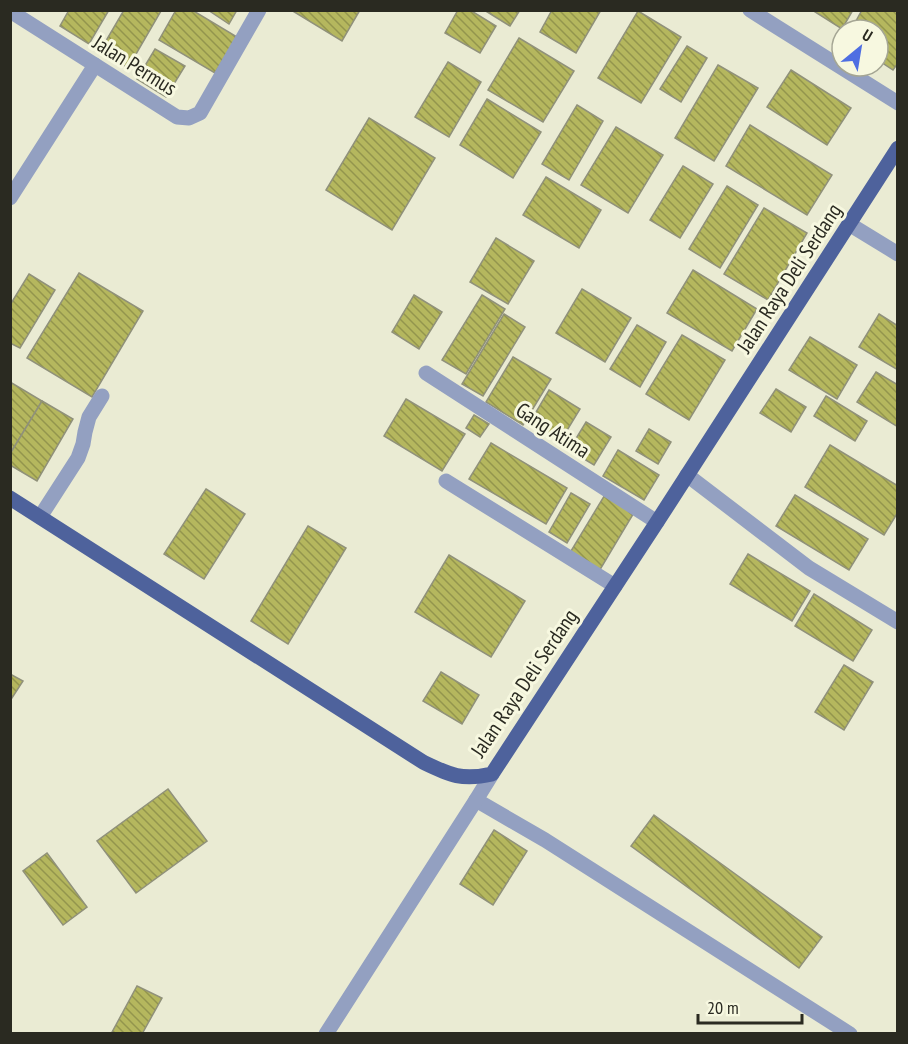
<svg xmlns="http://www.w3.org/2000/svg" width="908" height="1044" viewBox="0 0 908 1044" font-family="'PT Sans Narrow',sans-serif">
<defs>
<pattern id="building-back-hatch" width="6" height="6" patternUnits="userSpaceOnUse" patternTransform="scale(1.5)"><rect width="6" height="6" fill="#b5b75e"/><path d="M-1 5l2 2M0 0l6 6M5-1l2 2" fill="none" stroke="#93954d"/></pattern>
</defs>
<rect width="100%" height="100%" fill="#eaebd3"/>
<g fill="url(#building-back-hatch)" stroke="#90917a" stroke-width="1.5">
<path d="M69 10H109L89 44 60 26Z"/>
<path d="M124 10 161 11 128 68 100 51Z"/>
<path d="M176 10H192L237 37 215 73 159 40Z"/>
<path d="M208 10H237L229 24Z"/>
<path d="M291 10H360L342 41Z"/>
<path d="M458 10H470L496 26 480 53 445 33Z"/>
<path d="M484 10H520L510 26Z"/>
<path d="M552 10H601L576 53 540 32Z"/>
<path d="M812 10H853L842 29Z"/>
<path d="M862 10H895L898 12V63L893 70 878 60V30H851Z"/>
<path d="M638 11 681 37 641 103 598 78Z"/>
<path d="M519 38 574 71 543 122 488 90Z"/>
<path d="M687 46 707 58 681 102 660 89Z"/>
<path d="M155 49 185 66 166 97 137 79Z"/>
<path d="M448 62 481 82 449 137 415 117Z"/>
<path d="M718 65 758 88 714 161 675 138Z"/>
<path d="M791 70 851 108 827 145 767 107Z"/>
<path d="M487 99 541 132 513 178 460 145Z"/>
<path d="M577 105 603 121 569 180 542 164Z"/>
<path d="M369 118 435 158 392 230 326 190Z"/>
<path d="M750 125 832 175 807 215 726 166Z"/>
<path d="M616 127 663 155 628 213 581 185Z"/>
<path d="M683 166 713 184 680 238 650 220Z"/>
<path d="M546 177 601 210 579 248 523 215Z"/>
<path d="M727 186 758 205 720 268 689 249Z"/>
<path d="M764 208 807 233 768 300 724 274Z"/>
<path d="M496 238 534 261 508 304 470 282Z"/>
<path d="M693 270 757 309 732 351 667 313Z"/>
<path d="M79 273 143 311 92 397 27 358Z"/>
<path d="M29 274 55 290 20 348 10 343V305Z"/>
<path d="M582 289 631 318 605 362 556 333Z"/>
<path d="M414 295 442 312 419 349 392 332Z"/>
<path d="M482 295 505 309 466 374 442 360Z"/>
<path d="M504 314 525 327 483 396 462 384Z"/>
<path d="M879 314 898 326V370L859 347Z"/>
<path d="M637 325 666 342 640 387 610 369Z"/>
<path d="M682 335 725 360 689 420 646 394Z"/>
<path d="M810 337 857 365 837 399 789 370Z"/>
<path d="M513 357 551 379 523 425 486 402Z"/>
<path d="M876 372 898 385V427L857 402Z"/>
<path d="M10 382 42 401 10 454Z"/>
<path d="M776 389 806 407 791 432 760 413Z"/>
<path d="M549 390 580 409 560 442 529 424Z"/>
<path d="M826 396 867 421 855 441 814 416Z"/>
<path d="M406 399 465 434 442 471 384 436Z"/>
<path d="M42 401 73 419 37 481 10 465V454Z"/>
<path d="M474 415 489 424 480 437 466 428Z"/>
<path d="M586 422 611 437 594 465 569 450Z"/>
<path d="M649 429 671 442 658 464 636 451Z"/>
<path d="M491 443 567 488 546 524 469 479Z"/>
<path d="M830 445 898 486V512L884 535 805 487Z"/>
<path d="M618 450 659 475 644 500 603 476Z"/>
<path d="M206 489 245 514 204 579 164 554Z"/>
<path d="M571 493 590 504 567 543 549 532Z"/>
<path d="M606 493 635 511 598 573 568 556Z"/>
<path d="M795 495 868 539 849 570 776 526Z"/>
<path d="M308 526 346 548 288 644 251 621Z"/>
<path d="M748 554 810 591 792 621 730 584Z"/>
<path d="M449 555 525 601 491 657 415 612Z"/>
<path d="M814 594 872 630 853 661 795 626Z"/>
<path d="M844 665 873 682 844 730 815 712Z"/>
<path d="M441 672 479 695 462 724 423 701Z"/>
<path d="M10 674 23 681 10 701Z"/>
<path d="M168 789 207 841 136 893 97 841Z"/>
<path d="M654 815 822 937 799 968 631 846Z"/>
<path d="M494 830 527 851 493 905 460 884Z"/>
<path d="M47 853 87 907 63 925 23 871Z"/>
<path d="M137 986 162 998 142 1034H111Z"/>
</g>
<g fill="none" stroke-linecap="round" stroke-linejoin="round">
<path stroke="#93a0c1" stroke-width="15" d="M849 224 898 254"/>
<g stroke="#93a0c1" stroke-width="15">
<path d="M750 10 898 103"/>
<path d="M10 11 177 117 189 118 200 113 259 10"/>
<path d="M10 198 95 65"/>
<path d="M426 373 657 522"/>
<path d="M687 475 809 568 898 622"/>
<path d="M446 481 615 586"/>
<path d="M40 517 78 458 83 444 85 432 89 417 102 396"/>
<path d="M476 800 545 840 850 1034"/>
<path d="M326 1034 476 800 492 774"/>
</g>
<path stroke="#4e629c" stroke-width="15" d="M10 498 423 762C450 775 462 781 492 774L657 522 898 148"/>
</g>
<g text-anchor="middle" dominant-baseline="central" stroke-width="6" stroke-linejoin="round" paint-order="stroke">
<g font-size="21" fill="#2a2a21" stroke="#f7f8e0">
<text transform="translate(135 65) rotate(32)">Jalan Permus</text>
<text transform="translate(789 278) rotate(-57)">Jalan Raya Deli Serdang</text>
<text transform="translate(553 430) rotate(33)">Gang Atima</text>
<text transform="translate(524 683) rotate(-56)">Jalan Raya Deli Serdang</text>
</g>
</g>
<rect width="908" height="1044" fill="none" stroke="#2a2a21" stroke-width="24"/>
<g transform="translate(860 48) rotate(30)"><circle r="28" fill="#f7f8e0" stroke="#a5a694" stroke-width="1.5"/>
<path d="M0-4.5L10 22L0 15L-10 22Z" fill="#4e6ee2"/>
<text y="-9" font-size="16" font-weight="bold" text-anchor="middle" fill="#2a2a21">U</text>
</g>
<path d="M698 1014v9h104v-9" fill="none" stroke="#2a2a21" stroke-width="3"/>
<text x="707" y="1014" font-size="18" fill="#2a2a21" stroke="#f7f8e0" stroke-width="4.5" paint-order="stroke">20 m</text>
</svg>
